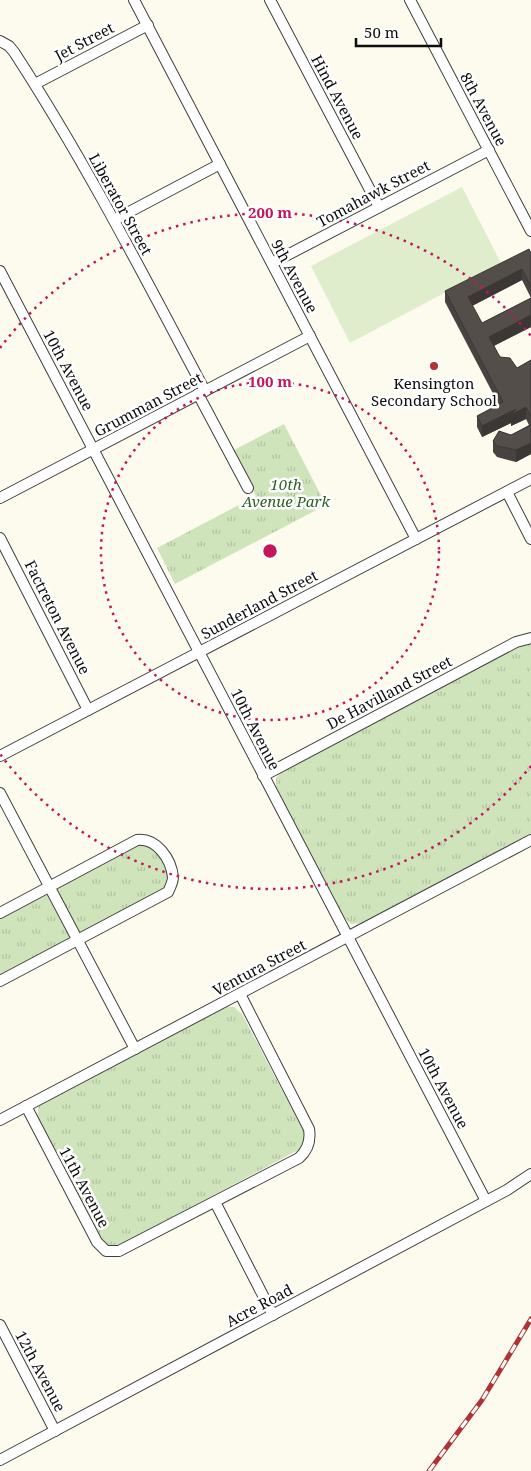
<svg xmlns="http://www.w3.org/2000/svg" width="531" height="1471" viewBox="0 0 531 1471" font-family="'Noto Serif',serif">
<defs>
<pattern id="park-tufts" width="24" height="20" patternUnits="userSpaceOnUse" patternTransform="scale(1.25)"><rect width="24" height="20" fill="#cfe4bb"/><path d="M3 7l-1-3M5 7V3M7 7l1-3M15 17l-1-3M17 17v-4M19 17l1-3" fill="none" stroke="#b1c2a0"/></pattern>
</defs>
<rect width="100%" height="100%" fill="#fdfbee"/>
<g fill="url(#park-tufts)">
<path d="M284 424 326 505 175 584 157 548 256 496 232 451Z"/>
<path d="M531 642V834L362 923 351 924 343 917 276 790V778L284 769 517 647Z"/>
<path d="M148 840 171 869 168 892 0 981V913Z"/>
<path d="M224 1006 234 1007 242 1014 304 1132 305 1138 302 1148 120 1245H109L101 1239 37 1117 39 1105Z"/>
</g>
<path fill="#e0edcc" d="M462 187 501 263 350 343 311 266Z"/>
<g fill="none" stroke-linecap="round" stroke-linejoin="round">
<defs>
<g id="minor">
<path d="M134 0 416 539"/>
<path d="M270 0 379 207"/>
<path d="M410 0 531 231"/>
<path d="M0 41 9 46 14 52C85 161 144 276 205 391"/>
<path d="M35 84 148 25"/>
<path d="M114 220 220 164"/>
<path d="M272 263 489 150"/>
<path d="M0 271 486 1201"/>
<path d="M198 394 248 488"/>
<path d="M507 492 531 539"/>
<path d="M0 498 310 336"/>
<path d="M0 538 88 710"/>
<path d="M0 756 531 479"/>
<path d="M263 776 516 642 531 638"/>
<path d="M0 793 135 1049"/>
<path d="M0 913 137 840C157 838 171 859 173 877 173 882 170 888 168 892L0 981"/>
<path d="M26 1106 97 1242 106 1251H119L299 1158C308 1150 311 1141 309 1129L240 994"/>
<path d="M0 1120 531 840"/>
<path d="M215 1202 273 1315"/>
<path d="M0 1325 55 1431"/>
<path d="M0 1460 507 1190 531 1174"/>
</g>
</defs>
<use href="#minor" stroke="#404040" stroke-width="12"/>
<use href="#minor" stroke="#fff" stroke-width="10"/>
<defs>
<path id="rail" d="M429 1471 482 1400 531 1319"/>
</defs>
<use href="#rail" stroke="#af3234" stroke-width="5"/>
<use href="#rail" stroke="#fff" stroke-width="3" stroke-dasharray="9" stroke-linecap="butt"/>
</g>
<path fill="#484340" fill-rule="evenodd" d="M531 253V327L494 346 500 357 517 368 531 360V454L516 462 497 457 493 452V441L511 435 529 425 526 419 511 426V423L482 437 477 427V416L499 405 445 302V291ZM522 280 531 298 482 323 472 306Z"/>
<g fill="#3b3734">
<path d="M522 269V280L468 308V297Z"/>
<path d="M531 315V327L489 348V337Z"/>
<path d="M526 407V419L511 426V423L482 437V426L516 409Z"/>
<path d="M531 443V454L516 462V450Z"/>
</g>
<g fill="#544e4a" stroke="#3b3734">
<path d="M529 249 531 253V287L522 269 468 297 482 323 531 298V315L489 337 500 357 510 358 517 368 531 360V417L526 407 511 415 516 409 482 426 477 416 503 402 445 291Z"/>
<path d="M531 425V443L516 450 497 446 493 441 499 431 511 435Z"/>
</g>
<g fill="none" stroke="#c2185b" stroke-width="2.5" stroke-dasharray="2.5 5">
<circle cx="270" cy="551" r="169"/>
<path d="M531 766A338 338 0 0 1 0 754M0 348A338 338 0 0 1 531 336"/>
</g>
<circle fill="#af3234" stroke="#fff" stroke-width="2" cx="434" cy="366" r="5"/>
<g text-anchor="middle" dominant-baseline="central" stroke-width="5" stroke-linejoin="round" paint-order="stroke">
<g font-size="15" fill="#0d0d0d" stroke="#fff">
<text transform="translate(84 41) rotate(-28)">Jet Street</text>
<text transform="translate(338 97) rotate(62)">Hind Avenue</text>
<text transform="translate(484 109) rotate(62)">8th Avenue</text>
<text transform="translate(373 193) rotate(-28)">Tomahawk Street</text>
<text transform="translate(121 204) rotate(61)">Liberator Street</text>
<text transform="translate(295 276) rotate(62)">9th Avenue</text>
<text transform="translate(69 370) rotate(62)">10th Avenue</text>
<text transform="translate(148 404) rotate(-28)">Grumman Street</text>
<text transform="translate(259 604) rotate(-28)">Sunderland Street</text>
<text transform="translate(58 617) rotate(63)">Factreton Avenue</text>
<text transform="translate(389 692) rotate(-28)">De Havilland Street</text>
<text transform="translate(256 729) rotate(63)">10th Avenue</text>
<text transform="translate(259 967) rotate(-28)">Ventura Street</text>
<text transform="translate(444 1088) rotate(62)">10th Avenue</text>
<text transform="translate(85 1187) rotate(62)">11th Avenue</text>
<text transform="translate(259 1305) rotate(-28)">Acre Road</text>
<text transform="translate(41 1371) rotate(62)">12th Avenue</text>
</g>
<g font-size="15" fill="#0d0d0d" stroke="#fff">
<text x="434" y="383">Kensington<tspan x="434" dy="17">Secondary School</tspan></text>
</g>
<g font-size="15" font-style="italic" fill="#2e5e23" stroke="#fff">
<text x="286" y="484">10th<tspan x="286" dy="17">Avenue Park</tspan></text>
</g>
</g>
<circle cx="270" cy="551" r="8" fill="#c2185b" stroke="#fff" stroke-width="2.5"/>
<g font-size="15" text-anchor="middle" font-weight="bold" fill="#c2185b" stroke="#fff" stroke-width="5" stroke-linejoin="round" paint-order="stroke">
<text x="270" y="218">200 m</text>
<text x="270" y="387">100 m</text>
</g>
<path d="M356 38v8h85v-8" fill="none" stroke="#0d0d0d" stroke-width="2.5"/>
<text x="364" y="38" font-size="15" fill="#0d0d0d" stroke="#ffffff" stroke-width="4" paint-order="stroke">50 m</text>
</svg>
